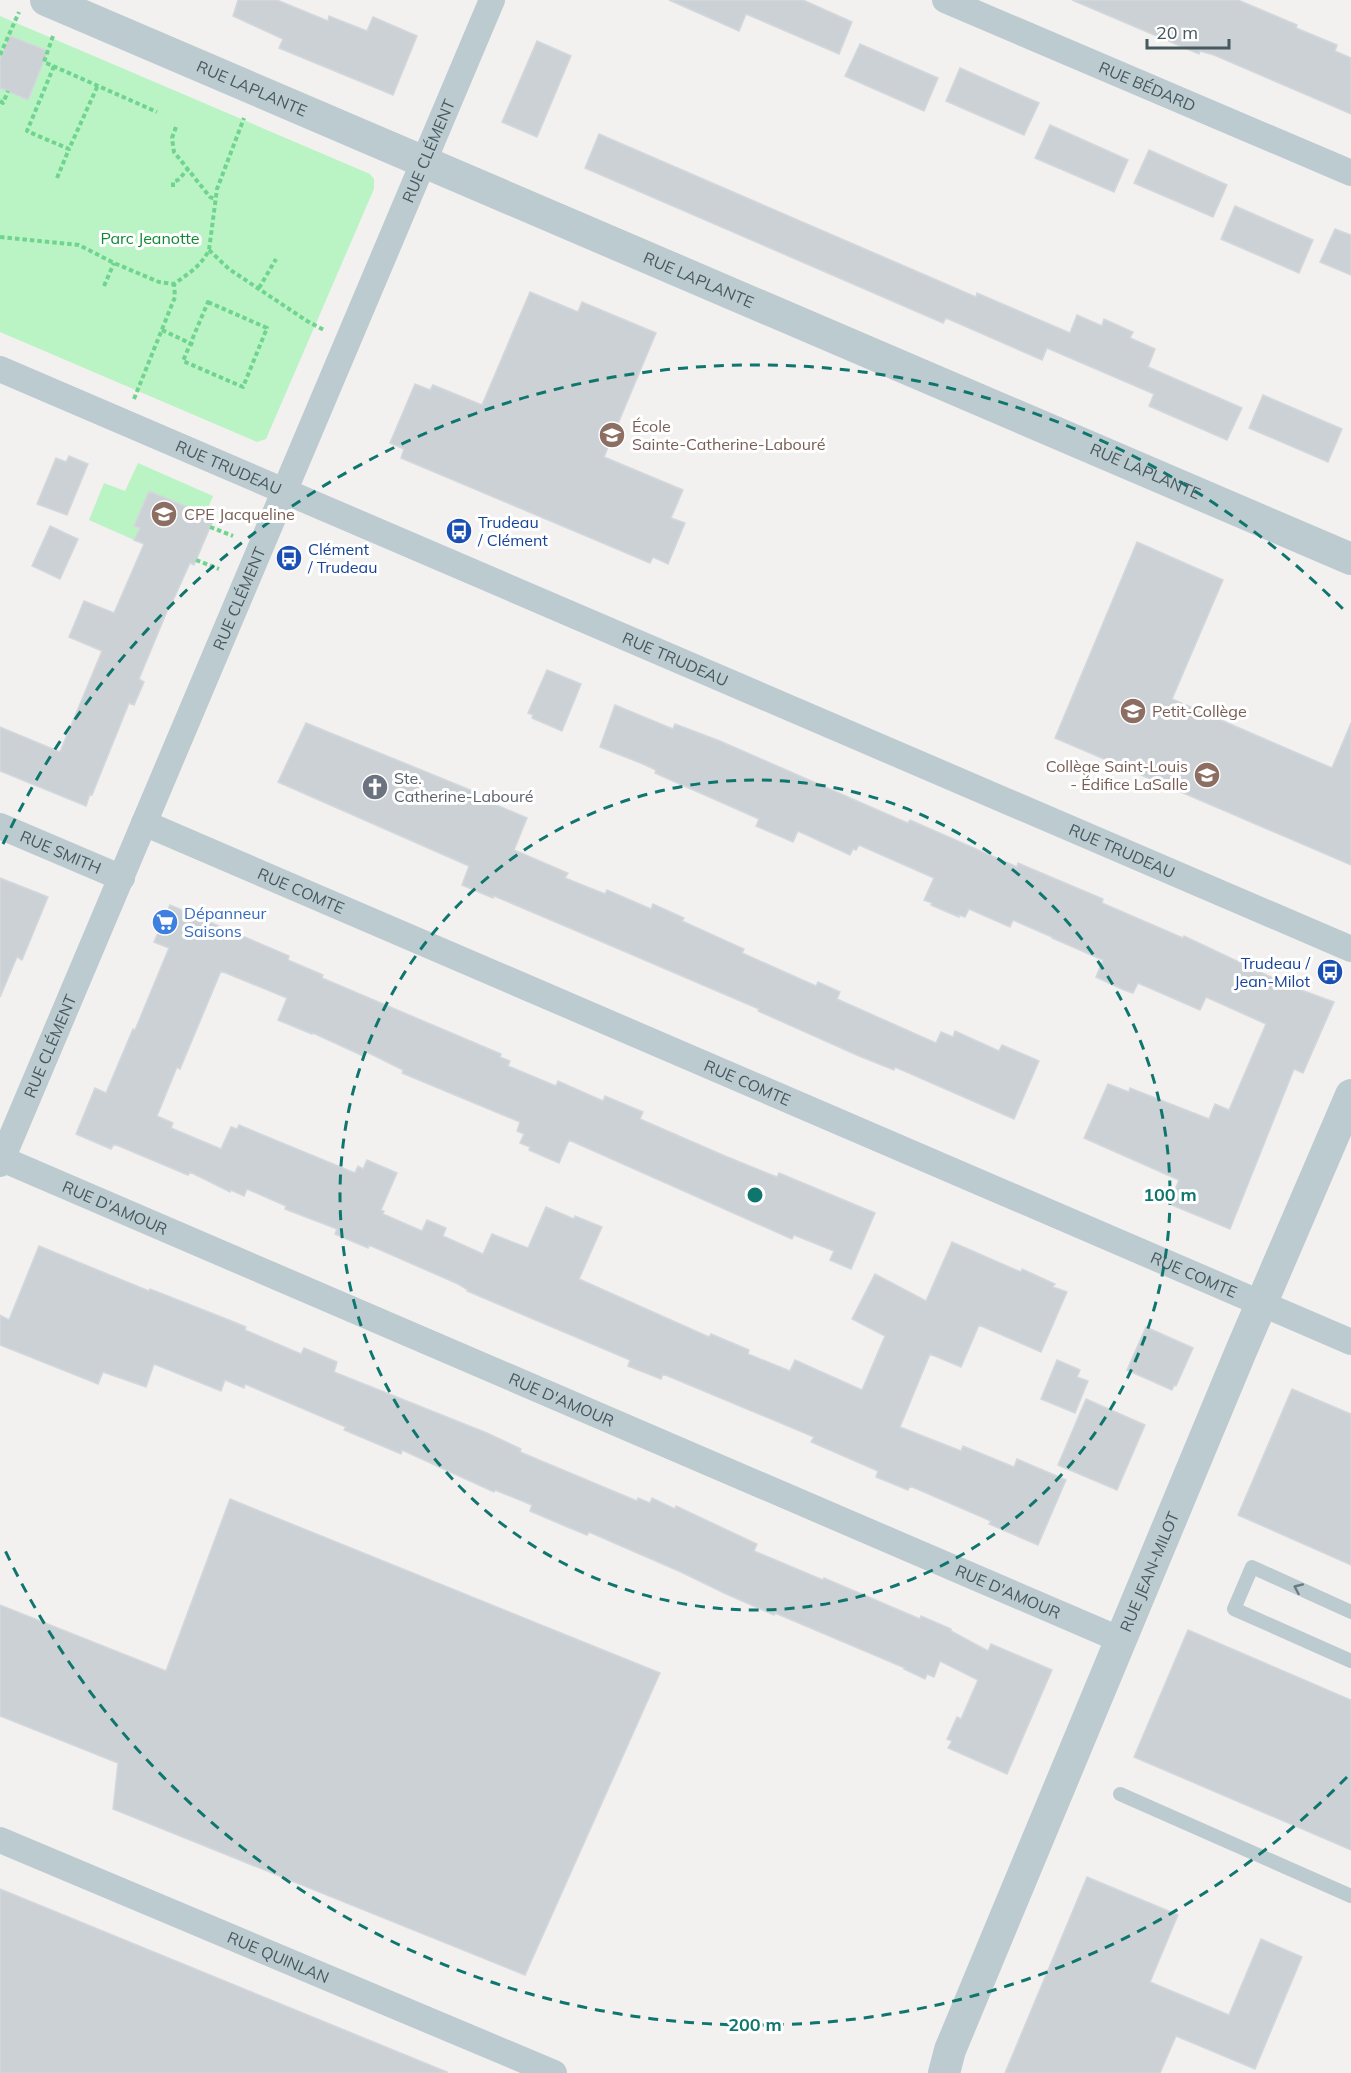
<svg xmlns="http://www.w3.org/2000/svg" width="1351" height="2073" viewBox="0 0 1351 2073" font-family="Mulish,sans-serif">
<rect width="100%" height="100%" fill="#f3f0f0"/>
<g fill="#baf4c5">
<path d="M0 16 370 174 374 179V189L266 439 257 442 0 332Z"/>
<path d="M138 463 213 496 205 515 149 491 134 526 140 529 134 540 89 520 104 483 125 491Z"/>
</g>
<g fill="#cbd1d5" stroke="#d3d8dc" stroke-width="1.5">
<path d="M238 0H277L328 21 329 16 367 31 373 17 417 36 393 95 279 48 283 39 233 16Z"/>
<path d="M669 0H803L852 22 839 54 746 14 739 31Z"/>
<path d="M1072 0H1238L1297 25 1296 28 1337 45 1335 51 1351 58V114L1214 55 1200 51 1199 54Z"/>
<path d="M10 36 48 51 28 100 0 88V59Z"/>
<path d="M537 41 571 56 537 137 502 122Z"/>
<path d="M860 44 938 78 924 111 845 76Z"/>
<path d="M960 68 1039 103 1024 135 946 101Z"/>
<path d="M1050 125 1128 160 1114 192 1035 158Z"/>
<path d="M599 134 976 297 977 293 1070 333 1077 315 1102 326 1104 319 1133 332 1130 338 1155 349 1148 367 1242 408 1227 440 1149 406 1154 394 1047 348 1042 360 946 318 943 323 585 168Z"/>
<path d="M1149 150 1227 185 1213 217 1134 183Z"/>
<path d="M1235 206 1313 240 1299 273 1221 239Z"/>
<path d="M1335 229 1351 235V275L1320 262Z"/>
<path d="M530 292 578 312 582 302 656 333 604 457 683 490 671 518 685 523 668 564 653 557 650 563 401 458 404 449 390 443 415 384 430 390 433 385 482 405Z"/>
<path d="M1263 395 1342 429 1328 462 1249 428Z"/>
<path d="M69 456 88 464 67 515 37 504 56 458 66 462Z"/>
<path d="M149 491 214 518 194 565 190 563 171 605 170 604 139 679 144 682 134 705 129 703 92 795 90 794 86 806 0 771V727L60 752 102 651 69 637 84 601 114 613 144 544 134 540 140 528 134 526Z"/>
<path d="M50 526 78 539 60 579 32 566Z"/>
<path d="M1137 542 1223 580 1172 699 1332 768 1351 723V865L1055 738Z"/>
<path d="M547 670 581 684 562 731 532 718 533 715 528 713Z"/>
<path d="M615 705 673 729 675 724 720 741 896 818 908 823 910 820 1017 867 1018 863 1103 899 1102 903 1183 938 1184 936 1290 986 1334 1002 1303 1073 1294 1069 1230 1229 1172 1205 1177 1193 1174 1192 1179 1180 1084 1138 1108 1084 1129 1092 1130 1088 1209 1119 1215 1104 1229 1110 1266 1024 1206 997 1200 1010 1138 983 1133 993 1124 990 1096 977 1103 960 1052 938V937L1013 920 1010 927 969 909 965 917 959 915V917L931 905 932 903 924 900 934 878 859 845 856 850 853 849 850 855 798 831 793 842 756 826 759 819 655 773 656 770 643 764 600 747Z"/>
<path d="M306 723 473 791 471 794 527 818 514 850 568 873 565 878 605 894 607 890 651 909 653 904 684 918 682 921 744 949 742 953 816 986 818 982 840 992 837 999 936 1043 941 1032 953 1037 955 1031 999 1051 1002 1045 1039 1061 1014 1119 895 1067 894 1070 859 1056 758 1011 759 1009 579 932 494 896 493 898 462 885 469 866 278 782Z"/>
<path d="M0 878 48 897 22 960 17 957 0 997Z"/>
<path d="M170 905 289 956 288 960 323 975 322 978 501 1054 500 1057 510 1061 508 1066 556 1086 558 1081 603 1101 605 1096 643 1112 640 1119 725 1156 777 1177 779 1173 875 1213 851 1269 830 1260 834 1251 794 1235 792 1239 569 1140 559 1163 529 1150 530 1147 520 1143 524 1134 517 1131 520 1122 402 1073 403 1070 365 1051 363 1056 313 1033 312 1034 278 1020 287 998 221 971 180 1069 177 1067 157 1116 173 1123 171 1128 221 1149 231 1127 237 1129 239 1125 355 1173 358 1166 363 1169 367 1160 397 1173 381 1210 384 1211 383 1214 422 1231 427 1220 446 1228 443 1236 483 1254 492 1234 528 1248 546 1207 574 1219 575 1216 602 1227 579 1279 709 1337 711 1334 749 1350 748 1354 790 1371 795 1360 862 1390 885 1336 852 1319 875 1274 926 1301 952 1242 1021 1272 1022 1269 1055 1284 1053 1287 1067 1292 1041 1352 979 1325 961 1367 930 1354 900 1427 961 1451 963 1446 1014 1467 1017 1459 1066 1480 1038 1545 989 1524 991 1521 910 1486 908 1490 876 1477 878 1471 811 1442 814 1437 663 1374 661 1379 628 1366 630 1360 467 1291 468 1290 458 1284 369 1245 368 1248 335 1234 337 1229 285 1209 286 1206 247 1189 244 1196 231 1190 230 1192 190 1172 188 1175 114 1144 111 1149 76 1134 95 1088 106 1093 133 1029 135 1030 169 948 154 942Z"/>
<path d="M39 1246 149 1291 150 1289 229 1320 246 1327 245 1330 301 1354 304 1348 337 1362 334 1372 487 1433 521 1449 520 1452 637 1501 638 1498 650 1503 652 1498 675 1509 676 1506 757 1544 754 1551 823 1580 824 1578 920 1619 921 1616 951 1629V1631L988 1651 991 1644 1052 1670 1007 1774 948 1748 952 1741 947 1739 957 1717 961 1719 978 1680 940 1661 934 1677 927 1674 925 1679 904 1669 905 1668 775 1613 774 1615 724 1593 681 1572 589 1532 587 1535 565 1526 530 1511 532 1505 495 1490 494 1492 402 1450 401 1454 344 1430 346 1427 245 1384 244 1388 225 1380 221 1391 154 1364 146 1387 103 1372 98 1384 0 1345V1315L9 1320Z"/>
<path d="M1146 1327 1193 1348 1176 1386 1174 1385 1172 1390 1127 1370Z"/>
<path d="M1057 1360 1080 1370 1077 1377 1088 1381 1075 1413 1041 1399Z"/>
<path d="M1292 1389 1351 1414V1565L1238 1515Z"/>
<path d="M1086 1399 1145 1425 1117 1490 1058 1465Z"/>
<path d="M230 1499 660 1673 525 1975 113 1809 118 1763 0 1716V1605L166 1671Z"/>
<path d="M1188 1630 1351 1700V1850L1134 1757Z"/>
<path d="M1087 1877 1178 1915 1150 1982 1229 2015 1261 1939 1302 1957 1255 2069 1176 2036 1160 2073H1005Z"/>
<path d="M0 1889 447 2072V2073H0Z"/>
</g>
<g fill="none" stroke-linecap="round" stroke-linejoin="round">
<g stroke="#6fd58e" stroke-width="4" stroke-dasharray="4.5 3" stroke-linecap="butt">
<path d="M53 36 44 62 157 112"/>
<path d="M0 55 19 12"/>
<path d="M54 66 27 131 29 132 69 149 98 85"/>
<path d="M0 101 3 103 8 91"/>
<path d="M176 127 172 138 174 152 210 197 215 199"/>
<path d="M57 178 69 149"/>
<path d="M173 187V182L178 180 188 169"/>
<path d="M0 237 79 245 114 263 159 282 174 284C188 274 201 266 209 250L217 189 244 118"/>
<path d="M209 250 229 269 307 321 324 330"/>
<path d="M104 286 114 263"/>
<path d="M259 288 276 259"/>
<path d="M208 302 267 328 243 387 183 361Z"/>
<path d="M162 330 196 346"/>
<path d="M134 399 175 297 174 284"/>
<path d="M210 527 233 536"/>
<path d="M196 560 219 569"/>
</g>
<g stroke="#bccbd0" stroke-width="14">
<path d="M1351 1612 1252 1567 1234 1609 1351 1661"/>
<path d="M1120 1794 1351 1896"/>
</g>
<g stroke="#bccbd0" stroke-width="26">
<path id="s1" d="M945 0 1351 173"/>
<path id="s2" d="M0 369 1351 949"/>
<path id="s3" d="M144 823 1351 1342"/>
<path id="s4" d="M0 826 122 878"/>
<path id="s5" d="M2 1159 1121 1640"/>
<path id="s6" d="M0 1164 492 0"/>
<path id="s7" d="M0 1840 554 2073"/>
</g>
<g stroke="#bccbd0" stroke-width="32">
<path id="s8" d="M46 0 1351 559"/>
<path id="s9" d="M944 2073 950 2050 1241 1351 1351 1095"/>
</g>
</g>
<defs><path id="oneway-chevron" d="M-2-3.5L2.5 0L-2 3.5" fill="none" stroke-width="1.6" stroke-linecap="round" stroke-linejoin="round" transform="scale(1.5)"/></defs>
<use stroke="#697b81" href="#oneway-chevron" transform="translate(1298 1588) rotate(-156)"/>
<g fill="none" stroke="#0f766e" stroke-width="3" stroke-dasharray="10 8">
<circle cx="755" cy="1195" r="415"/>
<path d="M1347 1777A830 830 0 0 1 3 1546M3 844A830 830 0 0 1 1347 613"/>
</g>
<defs>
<symbol id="school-disc" viewBox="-11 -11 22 22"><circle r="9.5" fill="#8d6e63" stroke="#fff"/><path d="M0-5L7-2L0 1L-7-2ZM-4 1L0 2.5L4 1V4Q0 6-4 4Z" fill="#fff"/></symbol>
<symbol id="bus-disc" viewBox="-11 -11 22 22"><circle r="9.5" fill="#1a4fb4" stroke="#fff"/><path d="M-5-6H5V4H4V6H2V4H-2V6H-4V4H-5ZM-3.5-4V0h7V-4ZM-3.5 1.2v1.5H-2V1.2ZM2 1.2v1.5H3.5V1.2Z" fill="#fff"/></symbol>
<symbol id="church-disc" viewBox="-11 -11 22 22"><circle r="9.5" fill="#6b7280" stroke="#fff"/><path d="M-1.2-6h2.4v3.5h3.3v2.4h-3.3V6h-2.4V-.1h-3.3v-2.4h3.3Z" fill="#fff"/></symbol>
<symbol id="supermarket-disc" viewBox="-11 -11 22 22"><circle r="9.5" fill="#3f7fe0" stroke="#fff"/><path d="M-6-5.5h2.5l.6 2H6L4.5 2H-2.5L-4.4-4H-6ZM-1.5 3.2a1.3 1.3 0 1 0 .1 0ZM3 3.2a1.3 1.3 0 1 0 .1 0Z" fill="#fff"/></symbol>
</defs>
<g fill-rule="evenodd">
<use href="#school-disc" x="597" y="420" width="30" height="30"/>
<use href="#school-disc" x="149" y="499" width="30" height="30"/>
<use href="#bus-disc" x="444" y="516" width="30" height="30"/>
<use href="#bus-disc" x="274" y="543" width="30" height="30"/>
<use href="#school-disc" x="1118" y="696" width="30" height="30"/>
<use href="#school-disc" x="1192" y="760" width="30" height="30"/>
<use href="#church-disc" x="360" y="772" width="30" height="30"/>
<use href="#supermarket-disc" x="150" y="907" width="30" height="30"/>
<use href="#bus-disc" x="1315" y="957" width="30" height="30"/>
</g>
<g text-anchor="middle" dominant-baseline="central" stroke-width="6" stroke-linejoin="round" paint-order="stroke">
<g font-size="16" fill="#46595f" stroke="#fff">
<text stroke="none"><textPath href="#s1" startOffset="220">RUE BÉDARD</textPath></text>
<text stroke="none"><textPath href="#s8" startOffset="224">RUE LAPLANTE</textPath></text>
<text stroke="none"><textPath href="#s6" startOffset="1100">RUE CLÉMENT</textPath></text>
<text stroke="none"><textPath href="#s8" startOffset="710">RUE LAPLANTE</textPath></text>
<text stroke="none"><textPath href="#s2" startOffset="249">RUE TRUDEAU</textPath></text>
<text stroke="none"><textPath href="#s8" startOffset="1196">RUE LAPLANTE</textPath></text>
<text stroke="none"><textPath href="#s6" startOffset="614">RUE CLÉMENT</textPath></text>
<text stroke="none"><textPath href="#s2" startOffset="735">RUE TRUDEAU</textPath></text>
<text stroke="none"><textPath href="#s2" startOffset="1221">RUE TRUDEAU</textPath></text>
<text stroke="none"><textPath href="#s4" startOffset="66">RUE SMITH</textPath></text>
<text stroke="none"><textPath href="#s3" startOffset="171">RUE COMTE</textPath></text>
<text stroke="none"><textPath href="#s6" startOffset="128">RUE CLÉMENT</textPath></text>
<text stroke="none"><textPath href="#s3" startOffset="657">RUE COMTE</textPath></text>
<text stroke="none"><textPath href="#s5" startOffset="123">RUE D'AMOUR</textPath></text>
<text stroke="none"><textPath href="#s3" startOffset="1143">RUE COMTE</textPath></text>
<text stroke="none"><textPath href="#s5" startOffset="609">RUE D'AMOUR</textPath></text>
<text stroke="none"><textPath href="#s9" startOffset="542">RUE JEAN-MILOT</textPath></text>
<text stroke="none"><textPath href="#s5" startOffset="1095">RUE D'AMOUR</textPath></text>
<text stroke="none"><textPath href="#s7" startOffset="302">RUE QUINLAN</textPath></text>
</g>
<g font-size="16" fill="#0e8932" stroke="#fff">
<text x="150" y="238">Parc Jeanotte</text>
</g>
<g font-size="16" fill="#785e54" stroke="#fff" text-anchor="start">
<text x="632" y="426">École<tspan x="632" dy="18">Sainte-Catherine-Labouré</tspan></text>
<text x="184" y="514">CPE Jacqueline</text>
<text x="1152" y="711">Petit-Collège</text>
<text x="1188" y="766" text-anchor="end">Collège Saint-Louis<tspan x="1188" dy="18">- Édifice LaSalle</tspan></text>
</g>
<g font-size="16" fill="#164399" stroke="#fff" text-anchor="start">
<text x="478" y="522">Trudeau<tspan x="478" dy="18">/ Clément</tspan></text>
<text x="308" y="549">Clément<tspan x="308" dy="18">/ Trudeau</tspan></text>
<text x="1310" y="963" text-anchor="end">Trudeau /<tspan x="1310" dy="18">Jean-Milot</tspan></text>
</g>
<g font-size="16" fill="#5b616d" stroke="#fff" text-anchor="start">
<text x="394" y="778">Ste.<tspan x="394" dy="18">Catherine-Labouré</tspan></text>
</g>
<g font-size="16" fill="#366cbe" stroke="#fff" text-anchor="start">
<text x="184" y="913">Dépanneur<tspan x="184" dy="18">Saisons</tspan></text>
</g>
</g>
<circle cx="755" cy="1195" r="9" fill="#0f766e" stroke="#fff" stroke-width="3"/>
<g font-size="18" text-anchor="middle" font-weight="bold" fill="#0f766e" stroke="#fff" stroke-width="6" stroke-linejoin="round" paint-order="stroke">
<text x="1170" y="1201">100 m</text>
<text x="755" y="2031">200 m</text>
</g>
<path d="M1147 39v9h82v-9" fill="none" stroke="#46595f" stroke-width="3"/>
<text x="1156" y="39" font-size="18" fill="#46595f" stroke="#ffffff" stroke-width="4.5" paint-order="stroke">20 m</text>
</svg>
